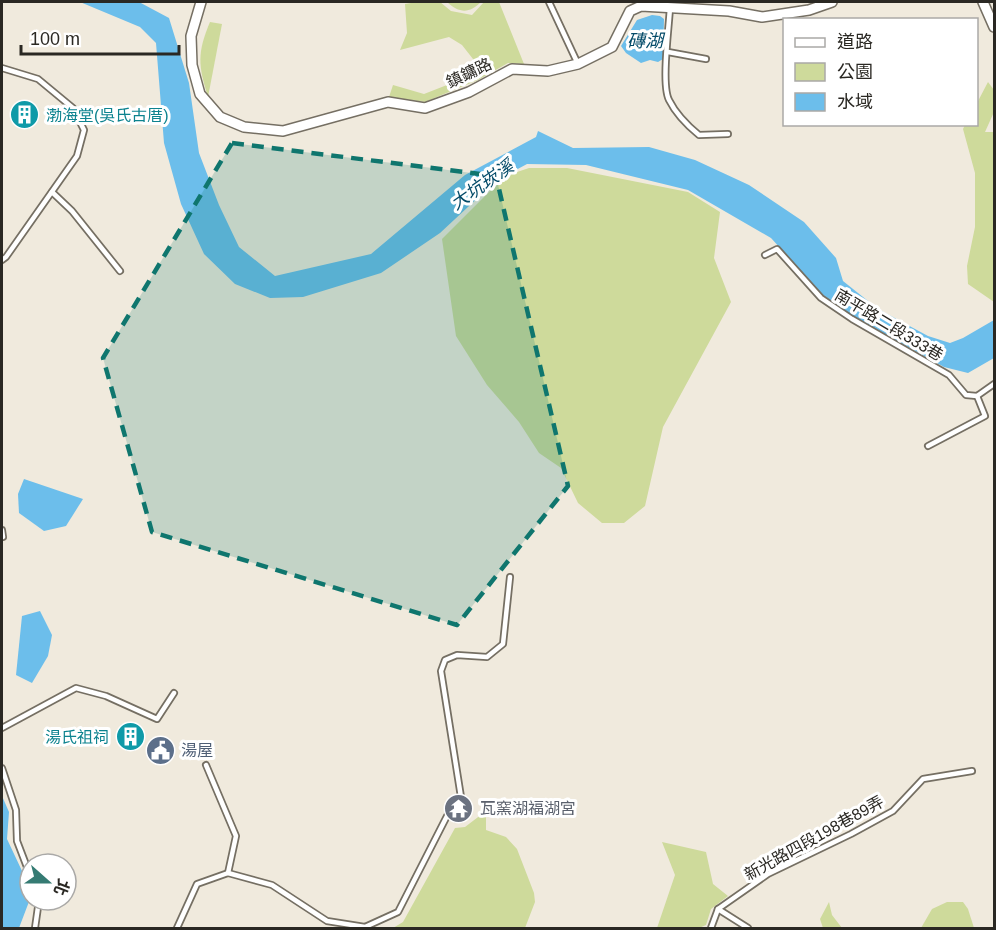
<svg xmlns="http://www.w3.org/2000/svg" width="996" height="930" viewBox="0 0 996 930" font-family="Arial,'Noto Sans TC',sans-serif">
<rect width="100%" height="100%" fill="#f0eadd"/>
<g fill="#ceda9b">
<path d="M417 2H440L451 11 472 15 484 2H499L524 64 508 63 478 80 425 102 389 97 393 85 424 94 470 76 473 59 462 45 449 37 400 50 407 33 405 4Z"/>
<path d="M447 2H481C469 14 459 13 447 2Z"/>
<path d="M210 22 222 24 208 97C198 65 197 53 210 22Z"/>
<path d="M988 82 994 90V112L985 132H994V302L968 284 967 266 975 227V173L963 129 965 125 976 124 977 103Z"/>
<path d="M529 168H567L688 192 720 212 714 258 731 302 663 427 645 506 624 523H602L578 503 561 468 539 453 519 422 487 385 456 336 442 239 491 190 511 174Z"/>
<path d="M486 811V830L506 837 517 849 534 893 535 902 525 928H393L403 922 455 828 465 827Z"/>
<path d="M662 842 706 852 713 884 728 896 711 909 706 925 699 928H657L675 875Z"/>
<path d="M829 902 832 915 842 928H823L820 919Z"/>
<path d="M947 902H963L968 909 974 928H921L932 909Z"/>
</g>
<g fill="#6cbeeb">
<path d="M80 2H139L169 18 189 83 199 153 219 205 239 247 275 276 371 254 465 175 536 137 538 131 573 148 649 147 695 160 749 185 804 222 836 258 843 281 878 309 928 336 950 343 963 338 994 320V358L968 373 944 367 856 318 823 295 771 238 688 190 586 165 527 164 497 180 440 233 381 273 303 297 270 298 235 284 204 254 181 204 164 143 156 43 140 27Z"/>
<path d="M652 15 660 16 664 19 663 59 658 62 650 60 641 63 626 53 621 46 637 20Z"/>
<path d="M24 479 83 499 66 526 44 531 19 513 18 494Z"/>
<path d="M40 611 52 635 48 656 32 683 16 675 22 616Z"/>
<path d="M2 796 9 812 7 839 30 888V899L19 928H2Z"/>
</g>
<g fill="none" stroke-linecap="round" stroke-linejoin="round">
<defs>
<g id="service">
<path d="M549 2 578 64"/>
<path d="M670 7C669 28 661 84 669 100 676 114 688 126 699 135L728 134"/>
<path d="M668 52 706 59"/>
<path d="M2 68 38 79 73 108 84 130 77 156 6 257 2 260"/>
<path d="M52 192 72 211 120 271"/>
<path d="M765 255 777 249 821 298 852 319 949 375 966 395 977 396 994 384"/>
<path d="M928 446 985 416 977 396"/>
<path d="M2 530 3 537"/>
<path d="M2 728 76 688 106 696 157 719 174 693"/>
<path d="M206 765 236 836 228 873"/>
<path d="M2 768 16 810 17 841 30 875"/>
<path d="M718 909 748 928"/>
<path d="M35 928 39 900"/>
<path d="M177 928 197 884 228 873 272 885 327 921 365 927 398 912 447 816 461 797 441 671 445 660 457 655 487 657 503 644 510 577"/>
<path d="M711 928 718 909 768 874 851 834 893 811 923 779 972 771"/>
</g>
<g id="minor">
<path d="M201 2 191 36 192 65 200 94 220 117 244 127 283 131 388 102 425 108 469 92 512 69 548 71 578 64 612 47 630 11 641 6 729 11 762 17 809 10 832 2"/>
<path d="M983 2 994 27"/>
</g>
</defs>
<use href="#service" stroke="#756f63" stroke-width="8"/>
<use href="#minor" stroke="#756f63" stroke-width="12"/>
<use href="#service" stroke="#fff" stroke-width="4.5"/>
<use href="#minor" stroke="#fff" stroke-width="9"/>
</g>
<path fill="#0f766e" fill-opacity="0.2" stroke="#0f766e" stroke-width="4.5" stroke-dasharray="12 8" stroke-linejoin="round" d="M232 143 496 176 568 486 457 625 152 532 103 358Z"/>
<defs>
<symbol id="building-disc" viewBox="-11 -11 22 22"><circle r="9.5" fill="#0f9aa8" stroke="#fff"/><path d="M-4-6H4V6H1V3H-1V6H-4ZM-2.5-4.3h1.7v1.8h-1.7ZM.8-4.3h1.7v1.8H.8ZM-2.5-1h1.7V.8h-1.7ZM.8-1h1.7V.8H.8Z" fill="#fff"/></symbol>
<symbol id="civic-disc" viewBox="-11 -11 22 22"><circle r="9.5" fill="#5c6f8a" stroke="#fff"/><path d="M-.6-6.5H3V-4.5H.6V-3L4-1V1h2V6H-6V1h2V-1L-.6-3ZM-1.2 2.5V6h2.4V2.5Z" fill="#fff"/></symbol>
<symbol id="temple-disc" viewBox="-11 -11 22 22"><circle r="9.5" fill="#6b7280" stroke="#fff"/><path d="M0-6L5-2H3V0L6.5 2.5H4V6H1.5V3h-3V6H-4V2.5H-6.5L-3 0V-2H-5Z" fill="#fff"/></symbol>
</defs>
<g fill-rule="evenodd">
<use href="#building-disc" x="8" y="98" width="33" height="33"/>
<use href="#building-disc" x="114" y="720" width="33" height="33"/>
<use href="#civic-disc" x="144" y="734" width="33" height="33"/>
<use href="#temple-disc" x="442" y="792" width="33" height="33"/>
</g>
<g text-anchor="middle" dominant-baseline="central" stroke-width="6" stroke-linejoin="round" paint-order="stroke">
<g font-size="16" fill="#2a2823" stroke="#fff">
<text transform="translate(469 73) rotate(-25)">鎮鏞路</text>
<text transform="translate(889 325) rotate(31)">南平路二段333巷</text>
<text transform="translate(814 838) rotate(-29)">新光路四段198巷89弄</text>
</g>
<g font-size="16" fill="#0d838f" stroke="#fff" text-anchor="start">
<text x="46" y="115">渤海堂(吳氏古厝)</text>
<text x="109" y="737" text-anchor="end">湯氏祖祠</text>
</g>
<g font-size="16" fill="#4e5e75" stroke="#fff" text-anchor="start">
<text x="181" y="750">湯屋</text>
</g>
<g font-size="16" fill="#5b616d" stroke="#fff" text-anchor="start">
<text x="480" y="808">瓦窯湖福湖宮</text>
</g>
<g font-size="18" font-style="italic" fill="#034a68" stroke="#fff">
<text x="645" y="41">磚湖</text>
<text transform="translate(482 185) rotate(-35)">大坑崁溪</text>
</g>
</g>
<rect width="996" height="930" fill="none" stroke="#2a2823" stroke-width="6"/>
<rect x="783" y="18" width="195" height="108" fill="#ffffff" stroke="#aaa9a7" stroke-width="1.5"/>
<rect x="795" y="38" width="30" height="9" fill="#ffffff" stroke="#aaa9a7" stroke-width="1.5"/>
<text x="837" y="48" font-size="18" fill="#2a2823">道路</text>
<rect x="795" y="63" width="30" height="18" fill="#ceda9b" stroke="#aaa9a7" stroke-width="1.5"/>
<text x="837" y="78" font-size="18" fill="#2a2823">公園</text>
<rect x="795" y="93" width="30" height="18" fill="#6cbeeb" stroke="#aaa9a7" stroke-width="1.5"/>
<text x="837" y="108" font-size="18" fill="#2a2823">水域</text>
<g transform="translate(48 882) rotate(111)"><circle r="28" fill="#ffffff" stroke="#aaa9a7" stroke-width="1.5"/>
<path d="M0-4.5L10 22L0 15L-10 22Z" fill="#357b73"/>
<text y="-9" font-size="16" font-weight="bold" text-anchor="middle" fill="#2a2823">北</text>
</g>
<path d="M21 45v9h158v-9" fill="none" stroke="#2a2823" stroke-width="3"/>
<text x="30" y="45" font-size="18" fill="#2a2823" stroke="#ffffff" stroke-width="4.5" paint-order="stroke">100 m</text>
</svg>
